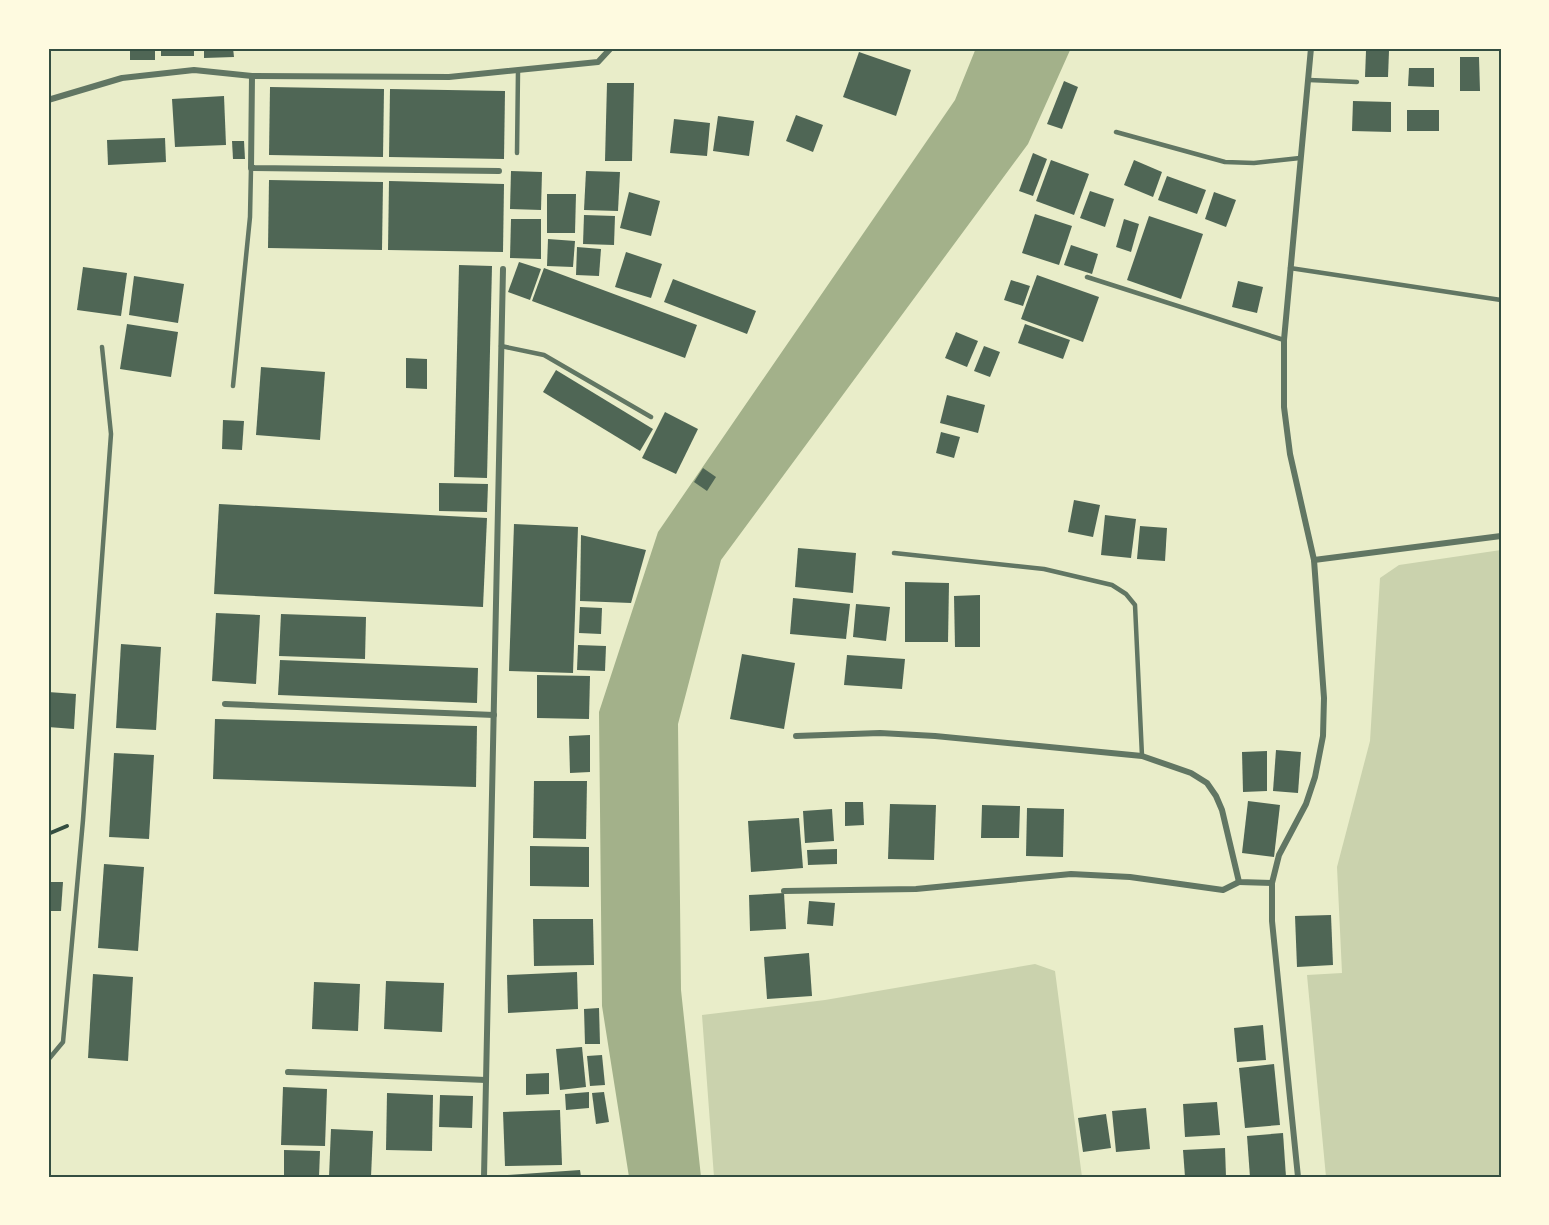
<svg xmlns="http://www.w3.org/2000/svg" width="1549" height="1225" viewBox="0 0 1549 1225" font-family="Jost,sans-serif">
<rect width="100%" height="100%" fill="#e9edc9"/>
<g fill="#cad2ad">
<path d="M1501 550V1177H1326L1307 975 1342 973 1337 867 1370 741 1380 578 1399 565Z"/>
<path d="M1035 964 1055 971 1082 1177H714L702 1015 825 1000Z"/>
</g>
<path fill="#a3b18a" d="M976 48H1071L1028 144 721 560 678 724 681 990 701 1177H629L602 1006 599 712 658 532 955 100Z"/>
<g fill="#4f6655">
<rect x="130" y="48" width="25" height="12"/>
<rect x="161" y="48" width="33" height="8"/>
<path d="M204 48H233L234 57 204 58Z"/>
<path d="M1366 51H1389L1388 77H1365Z"/>
<path d="M859 52 911 70 896 116 843 97Z"/>
<path d="M1460 57H1479L1480 91H1460Z"/>
<path d="M1409 68H1434V87L1408 86Z"/>
<path d="M1064 81 1078 87 1062 129 1047 124Z"/>
<path d="M607 83H634L632 161H605Z"/>
<path d="M270 87 384 89 383 157 269 155Z"/>
<path d="M390 89 505 91 504 159 389 157Z"/>
<path d="M224 96 226 145 175 147 172 99Z"/>
<path d="M1353 101 1391 102V132L1352 131Z"/>
<rect x="1407" y="110" width="32" height="21"/>
<path d="M796 115 823 125 813 152 786 141Z"/>
<path d="M718 116 754 121 749 156 713 151Z"/>
<path d="M674 119 710 123 707 156 670 153Z"/>
<path d="M165 138 166 162 108 165 107 140Z"/>
<path d="M232 141H244L245 159H233Z"/>
<path d="M1033 153 1047 159 1033 196 1019 191Z"/>
<path d="M1051 160 1089 174 1074 215 1036 201Z"/>
<path d="M1134 160 1162 172 1153 197 1124 185Z"/>
<path d="M511 171 542 172 541 210 510 209Z"/>
<path d="M586 171 620 172 618 211 584 210Z"/>
<path d="M1167 176 1206 190 1197 214 1158 200Z"/>
<path d="M269 180 383 182 382 250 268 248Z"/>
<path d="M389 181 504 184 503 252 388 250Z"/>
<path d="M1090 191 1114 199 1105 227 1080 218Z"/>
<path d="M629 192 660 201 651 236 620 228Z"/>
<path d="M1214 192 1236 200 1226 227 1205 219Z"/>
<path d="M547 194H576L575 233H547Z"/>
<path d="M1035 214 1072 226 1059 265 1022 253Z"/>
<path d="M584 215 615 216 614 245 583 244Z"/>
<path d="M1149 216 1203 234 1181 299 1127 280Z"/>
<path d="M511 219H541V259L510 258Z"/>
<path d="M1124 219 1139 224 1131 252 1116 247Z"/>
<path d="M548 239 575 241 573 267 547 266Z"/>
<path d="M1071 245 1098 254 1092 274 1064 265Z"/>
<path d="M577 247 601 249 599 276 576 275Z"/>
<path d="M626 252 662 264 651 298 615 287Z"/>
<path d="M519 262 541 269 530 300 508 292Z"/>
<path d="M459 265 492 266 487 478 454 477Z"/>
<path d="M83 267 127 273 121 316 77 310Z"/>
<path d="M544 268 697 325 685 358 532 301Z"/>
<path d="M1037 275 1099 297 1083 342 1021 319Z"/>
<path d="M134 276 184 284 178 323 129 315Z"/>
<path d="M673 279 756 311 747 334 664 302Z"/>
<path d="M1011 280 1030 286 1023 306 1004 300Z"/>
<path d="M1238 281 1263 287 1257 313 1232 307Z"/>
<path d="M127 324 178 332 171 377 120 369Z"/>
<path d="M1025 324 1070 340 1063 359 1018 343Z"/>
<path d="M956 332 978 341 967 367 945 358Z"/>
<path d="M984 346 1000 352 990 377 974 371Z"/>
<path d="M406 358 427 359V389L406 388Z"/>
<path d="M261 367 325 372 320 440 256 435Z"/>
<path d="M556 370 653 429 640 451 543 392Z"/>
<path d="M947 395 985 405 978 433 940 423Z"/>
<path d="M665 412 698 429 676 474 642 458Z"/>
<path d="M223 420 244 421 242 450 222 449Z"/>
<path d="M941 432 960 437 954 458 936 453Z"/>
<path d="M703 468 716 477 707 491 694 482Z"/>
<path d="M439 483 488 484 487 512 439 511Z"/>
<path d="M1074 500 1100 505 1093 537 1068 532Z"/>
<path d="M219 504 487 518 483 607 214 594Z"/>
<path d="M1105 515 1136 519 1131 558 1101 555Z"/>
<path d="M514 524 578 527 573 673 509 671Z"/>
<path d="M1140 526 1167 528 1165 561 1137 559Z"/>
<path d="M581 535 646 550 631 603 580 601Z"/>
<path d="M798 548 856 553 853 593 795 587Z"/>
<path d="M905 582 949 583 948 642H905Z"/>
<path d="M980 595V647H955L954 596Z"/>
<path d="M793 598 850 604 846 639 790 634Z"/>
<path d="M856 604 890 607 886 641 853 637Z"/>
<path d="M580 607 602 608 601 634 579 633Z"/>
<path d="M216 613 260 615 256 684 212 681Z"/>
<path d="M281 614 366 617 365 659 279 656Z"/>
<path d="M121 644 161 647 156 730 116 728Z"/>
<path d="M578 645 606 646 605 671 577 670Z"/>
<path d="M742 654 795 663 784 729 730 719Z"/>
<path d="M847 655 905 659 902 689 844 685Z"/>
<path d="M280 660 478 668 477 703 278 695Z"/>
<path d="M537 675 590 676 589 719 537 718Z"/>
<path d="M48 692 76 694 74 729 48 727Z"/>
<path d="M215 719 477 726 476 787 213 779Z"/>
<path d="M590 735V772L570 773 569 736Z"/>
<path d="M1276 750 1301 752 1298 793 1273 791Z"/>
<path d="M1267 751V791L1243 792 1242 752Z"/>
<path d="M114 753 154 755 149 839 109 837Z"/>
<path d="M534 781H587L586 839 533 838Z"/>
<path d="M1248 801 1280 805 1274 857 1242 853Z"/>
<path d="M845 802H863L864 825 845 826Z"/>
<path d="M890 804 936 805 934 860 888 859Z"/>
<path d="M982 805 1020 806 1019 838H981Z"/>
<path d="M1027 808 1064 809 1063 857 1026 856Z"/>
<path d="M832 809 834 841 805 843 803 811Z"/>
<path d="M799 818 803 868 751 872 748 821Z"/>
<path d="M530 846 589 847V887L530 886Z"/>
<path d="M837 849V864L808 865 807 850Z"/>
<path d="M104 864 144 867 138 951 98 948Z"/>
<path d="M48 882H63L61 911H48Z"/>
<path d="M784 893 786 929 750 931 749 895Z"/>
<path d="M809 901 835 903 833 926 807 924Z"/>
<path d="M1331 915 1333 965 1297 967 1295 916Z"/>
<path d="M533 919H593L594 965 534 966Z"/>
<path d="M809 953 812 996 767 999 764 957Z"/>
<path d="M577 972 578 1009 508 1013 507 975Z"/>
<path d="M93 974 133 977 128 1061 88 1058Z"/>
<path d="M386 981 444 983 442 1032 384 1029Z"/>
<path d="M314 982 360 984 358 1031 312 1029Z"/>
<path d="M599 1008 600 1044H585L584 1009Z"/>
<path d="M1263 1025 1266 1060 1237 1062 1234 1028Z"/>
<path d="M582 1047 586 1087 560 1090 556 1049Z"/>
<path d="M602 1055 605 1085 590 1086 587 1056Z"/>
<path d="M1274 1064 1280 1125 1245 1128 1239 1068Z"/>
<path d="M549 1073V1094L526 1095V1074Z"/>
<path d="M283 1087 327 1089 325 1146 281 1145Z"/>
<path d="M589 1092V1108L566 1110 565 1094Z"/>
<path d="M604 1092 609 1122 596 1124 592 1093Z"/>
<path d="M387 1093 433 1095 432 1151 386 1150Z"/>
<path d="M440 1095 473 1096 472 1128 439 1127Z"/>
<path d="M1217 1102 1220 1135 1185 1137 1183 1104Z"/>
<path d="M1146 1108 1150 1149 1116 1152 1112 1111Z"/>
<path d="M560 1110 562 1165 505 1166 503 1112Z"/>
<path d="M1106 1114 1111 1148 1083 1152 1078 1118Z"/>
<path d="M331 1129 373 1131 371 1177H329Z"/>
<path d="M1283 1133 1286 1177H1250L1247 1136Z"/>
<path d="M1225 1148 1226 1177H1185L1183 1150Z"/>
<path d="M284 1150 320 1151 319 1177H284Z"/>
<path d="M580 1170 581 1177H508V1175Z"/>
</g>
<g fill="none" stroke-linecap="round" stroke-linejoin="round">
<path stroke="#344e41" stroke-width="4" d="M48 834 67 826"/>
<g stroke="#617663" stroke-width="4.5">
<path d="M1309 80 1357 82"/>
<path d="M1116 132 1225 162 1254 163 1300 158"/>
<path d="M517 153 518 71"/>
<path d="M1290 268 1501 300"/>
<path d="M1087 277 1284 340"/>
<path d="M501 346 544 355 651 417"/>
<path d="M233 386 250 217 251 168"/>
<path d="M894 553 1044 569 1112 585 1126 594 1135 605 1142 756"/>
<path d="M48 1060 63 1042 83 820 111 434 102 347"/>
</g>
<g stroke="#617663" stroke-width="6">
<path d="M252 76 251 168 499 171"/>
<path d="M48 100 122 78 194 70 252 76 449 77 598 62 611 48"/>
<path d="M1314 560 1501 536"/>
<path d="M225 704 494 715"/>
<path d="M796 736 880 733 935 736 1142 756 1191 773 1207 783 1216 796 1222 810 1239 882 1272 883"/>
<path d="M784 891 916 889 1071 874 1130 877 1223 890 1239 882"/>
<path d="M288 1072 486 1080"/>
<path d="M484 1177 503 269"/>
<path d="M1298 1177 1272 921V883L1279 855 1306 804 1315 777 1323 736 1324 698 1314 560 1290 454 1284 407V340L1311 48"/>
</g>
</g>
<rect width="1549" height="1225" fill="none" stroke="#fefae0" stroke-width="99"/>
<rect x="50" y="50" width="1450" height="1126" fill="none" stroke="#344e41" stroke-width="2"/>
</svg>
